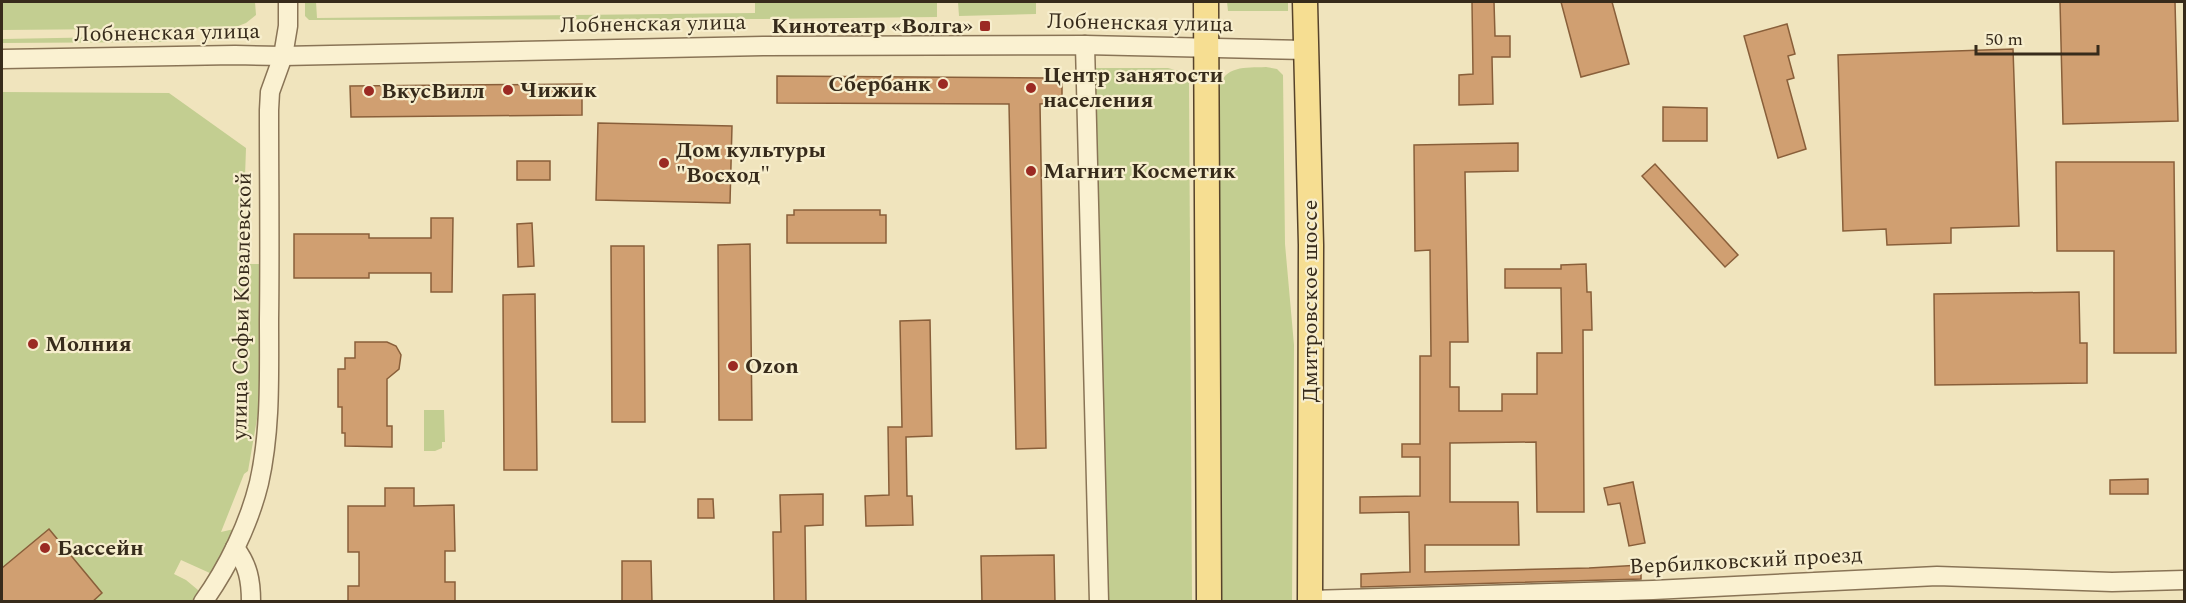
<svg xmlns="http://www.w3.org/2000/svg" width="2186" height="603" viewBox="0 0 2186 603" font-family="Spectral,serif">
<rect width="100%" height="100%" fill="#f0e4bd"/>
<g fill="#c3ce91">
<path d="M2 2H255L256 15 246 23 233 28 2 30Z"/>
<path d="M305 2H316L317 18 755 13V2H937V17L753 19 309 20 305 16Z"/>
<path d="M958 2H1036V14L959 16Z"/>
<path d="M1227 2H1288V11H1228Z"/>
<path d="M167 36V42L2 43V39Z"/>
<path d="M1266 67 1277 69 1283 75 1285 244 1294 345 1292 601H1222L1219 89C1224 65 1245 68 1266 67Z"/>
<path d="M1096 68H1168L1182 72 1189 81 1192 601H1105L1094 70Z"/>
<path d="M2 92 169 93 246 148 242 264H259L263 313 265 406 259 407 248 471 244 474 221 532 234 529 212 574 181 560 174 574 186 580 198 590 197 601H2Z"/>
<path d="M424 410H444L445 442H442V448L435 451H424Z"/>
</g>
<g fill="#d09f71" stroke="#895f3a" stroke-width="1.5">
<path d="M1472 2H1494L1495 36H1510V57H1492L1493 104 1459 105V75L1473 74Z"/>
<path d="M1561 2H1612L1629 64 1581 77Z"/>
<path d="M2060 2H2175L2178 121 2063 124Z"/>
<path d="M1787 24 1795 54 1788 56 1794 78 1787 80 1806 149 1778 158 1744 36Z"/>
<path d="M2013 49 2019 226 1951 228V243L1887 245 1886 229 1843 231 1838 55Z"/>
<path d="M777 76 1048 78V82H1062V102L1040 104 1046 448 1016 449 1009 104 777 103Z"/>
<path d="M582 84V115L351 117 350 86Z"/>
<path d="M1663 107 1707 108V141H1663Z"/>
<path d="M598 123 732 126 730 203 596 200Z"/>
<path d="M1518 143V171L1465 172 1468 342H1450V387H1459V411H1502V394H1537V353H1562L1561 288H1505V269H1561V265L1586 264 1587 292H1591L1592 330H1583L1584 512H1537L1536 442 1450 443V502H1518L1519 545H1425V572L1589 568 1641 565V579L1361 587V574L1410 572 1409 512 1360 513V497L1420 496V457H1402V444H1420V356H1431L1430 250 1415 251 1414 145Z"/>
<rect x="517" y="161" width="33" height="19"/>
<path d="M2056 162H2174L2176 353H2114V251H2057Z"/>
<path d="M1655 164 1738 255 1725 267 1642 176Z"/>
<path d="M794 210H880V215H886V243H787V215H794Z"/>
<path d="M431 218H453L452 292H431V273H369V278H294V234H369V238H431Z"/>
<path d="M532 223 534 266 518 267 517 224Z"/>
<path d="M750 244 752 420H719L718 245Z"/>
<path d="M611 246H644L645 422H612Z"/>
<path d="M2079 292 2080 343H2087V383L1935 385 1934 294Z"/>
<path d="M535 294 537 470H504L503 295Z"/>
<path d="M930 320 932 436 906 437 907 496H912L913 525 866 526 865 496 889 495 888 427H902L900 321Z"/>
<path d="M355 342H387L396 346 401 355 399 369 387 379V426H392V447L345 446V433H342V407H338V369H345V358H355Z"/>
<path d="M2148 479V494H2110V480Z"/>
<path d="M1633 482 1645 543 1629 546 1620 503 1608 505 1604 488Z"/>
<path d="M385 488H414V506L454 505 455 551H445V582H455V602H348V586H359V552H348V506H385Z"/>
<path d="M823 494V525L805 526 806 602H774L773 532H781L780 495Z"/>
<path d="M698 499H713L714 518H698Z"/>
<path d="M49 529 102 593 92 602H2V568Z"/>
<path d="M1054 555 1055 602H982L981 556Z"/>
<path d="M622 561H651L652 602H622Z"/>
</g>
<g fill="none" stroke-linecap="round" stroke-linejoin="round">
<defs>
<g id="minor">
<path d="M1085 45 1099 602"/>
<path d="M2 59 235 55 283 56 763 46 1085 45 1306 50"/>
<path d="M235 548C248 565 251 580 251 602"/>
<path d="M1310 600 1653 590 1937 576 2112 582 2184 580"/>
<path d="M203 602C228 567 249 524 259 483 271 430 269 374 269 320 270 250 269 180 269 110L270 92 283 56 288 26V2"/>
</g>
<g id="major">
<path d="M1206 2 1209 602"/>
<path d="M1305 2 1311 245 1310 602"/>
</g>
</defs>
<use href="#minor" stroke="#897456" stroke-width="21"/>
<use href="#major" stroke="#56422a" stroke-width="27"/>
<use href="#minor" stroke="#faf1d1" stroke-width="18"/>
<use href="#major" stroke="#f6de92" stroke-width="24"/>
</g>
<g fill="#9b2a23" stroke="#f7eecd" stroke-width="2">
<rect x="979" y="20" width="12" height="12" rx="3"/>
<circle cx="943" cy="84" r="6"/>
<circle cx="1031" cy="88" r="6"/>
<circle cx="508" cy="90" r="6"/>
<circle cx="369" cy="91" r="6"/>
<circle cx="664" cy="163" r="6"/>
<circle cx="1031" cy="171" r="6"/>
<circle cx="33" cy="344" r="6"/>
<circle cx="733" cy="366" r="6"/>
<circle cx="45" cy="548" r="6"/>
</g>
<g text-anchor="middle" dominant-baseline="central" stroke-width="4.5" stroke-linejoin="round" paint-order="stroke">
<g font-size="22" fill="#372b1b" stroke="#f7eecd">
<text transform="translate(1140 23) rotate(1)">Лобненская улица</text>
<text transform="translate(653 24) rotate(-1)">Лобненская улица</text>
<text transform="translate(167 33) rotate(-1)">Лобненская улица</text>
<text transform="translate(1310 301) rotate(-90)">Дмитровское шоссе</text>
<text transform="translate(242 306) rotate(-89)">улица Софьи Ковалевской</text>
<text transform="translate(1746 561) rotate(-3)">Вербилковский проезд</text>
</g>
<g font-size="22" font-weight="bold" fill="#372b1b" stroke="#f7eecd" text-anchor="start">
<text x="973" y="26" text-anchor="end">Кинотеатр «Волга»</text>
<text x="1043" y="75">Центр занятости<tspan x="1043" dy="25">населения</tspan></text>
<text x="931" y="84" text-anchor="end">Сбербанк</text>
<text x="520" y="90">Чижик</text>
<text x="381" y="91">ВкусВилл</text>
<text x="676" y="150">Дом культуры<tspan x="676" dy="25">"Восход"</tspan></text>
<text x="1043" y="171">Магнит Косметик</text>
<text x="45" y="344">Молния</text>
<text x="745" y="366">Ozon</text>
<text x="57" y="548">Бассейн</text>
</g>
</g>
<rect width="2186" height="603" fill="none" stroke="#372b1b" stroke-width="6"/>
<path d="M1976 45v9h122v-9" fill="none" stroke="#372b1b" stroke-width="3"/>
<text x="1985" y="45" font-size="18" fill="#372b1b" stroke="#f7eecd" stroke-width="4.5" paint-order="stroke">50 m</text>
</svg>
